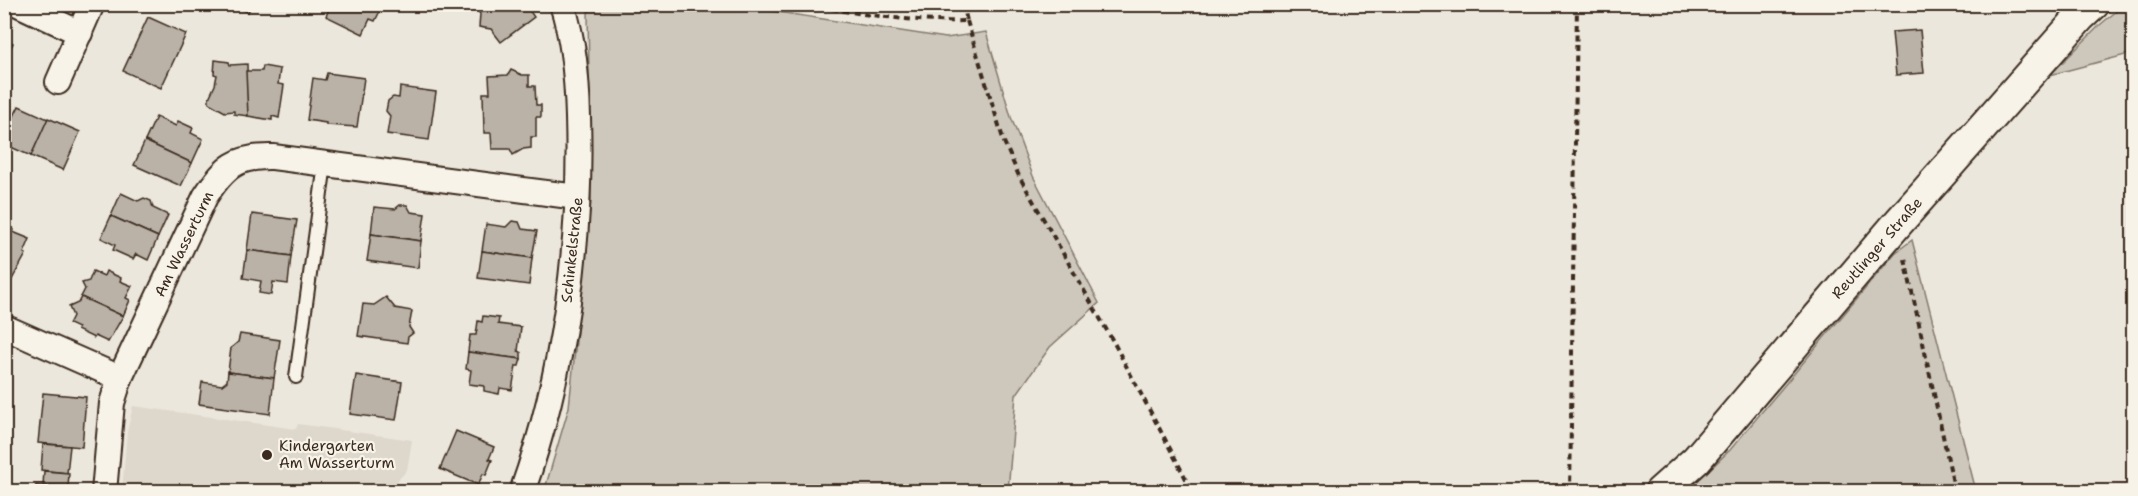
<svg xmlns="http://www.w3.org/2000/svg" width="2138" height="496" viewBox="0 0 2138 496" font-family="'Shantell Sans',sans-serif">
<rect width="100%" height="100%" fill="#ece7dc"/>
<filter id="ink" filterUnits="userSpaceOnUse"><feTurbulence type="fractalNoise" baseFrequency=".0167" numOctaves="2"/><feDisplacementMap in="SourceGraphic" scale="12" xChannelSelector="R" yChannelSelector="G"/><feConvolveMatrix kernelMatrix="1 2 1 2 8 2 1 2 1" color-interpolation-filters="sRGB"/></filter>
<g filter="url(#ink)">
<path fill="#ddd7cc" d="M133 406 296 429 298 424 412 440 407 470 388 491H122L127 432Z"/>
<g fill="#cec8bc" stroke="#84796d" stroke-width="1.5">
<path d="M599 5H733L946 38 986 32 1011 117 1033 176 1099 303 1050 347 1016 395 1008 491 544 492 569 407 591 200 588 12Z"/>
<path d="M2124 5H2133V53L2050 75 2101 24Z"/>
<path d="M1912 240 1976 491H1687L1730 450 1895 253Z"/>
</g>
<g fill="#bab2a7" stroke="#3b2a1e" stroke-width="1.5">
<path d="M223 4H252L248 12 234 6 232 9Z"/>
<path d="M325 4H377L375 9 380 11 375 21 370 19 363 34 326 16 330 7Z"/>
<path d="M473 4H525L534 17 501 42 491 29 479 27 480 14Z"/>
<path d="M148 17 186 34 161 88 123 71Z"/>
<path d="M1920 30 1924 73 1896 75 1892 32Z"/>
<path d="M4 39 13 43 4 62Z"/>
<path d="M215 60 229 62 230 65 247 64 248 116 234 114V111L225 112 209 103V98L215 85 217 75 214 74Z"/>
<path d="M263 66 280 69 278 84 284 85 279 118 272 116V120L248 116 246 71H262Z"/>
<path d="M511 70 522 75H529V86H535L536 105H541V117H536V137H531V148L523 149 513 155 510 149H492L491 133H484L483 93H490L489 76 508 75Z"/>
<path d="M327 73 364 78 357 127 326 125V123L307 120 313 78 325 80Z"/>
<path d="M400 87 436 92 429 140 387 134 390 116 386 111 388 101 393 97 399 98Z"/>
<path d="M19 106 48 119 31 156 4 144V136Z"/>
<path d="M156 117 176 126 178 121 193 128 191 133 203 139 192 163 145 141Z"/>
<path d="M48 118 80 132 63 170 31 156Z"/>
<path d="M145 141 192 163 181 186 134 165Z"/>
<path d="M121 193 138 201 144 198 151 201 153 208 168 215 158 237 111 216Z"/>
<path d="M400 205H407L411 212 425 214 421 241 371 234 374 207 395 209Z"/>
<path d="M252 214 297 220 291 256 247 250Z"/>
<path d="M111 216 158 237 148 260 136 254 133 259 113 250 115 245 101 238Z"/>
<path d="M512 221 519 222 522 229 537 231 532 258 482 251 486 224 506 227Z"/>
<path d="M4 225 14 230 13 232 30 239 24 253 26 254 9 285 4 282Z"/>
<path d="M371 234 421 241 418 268 367 261Z"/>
<path d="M247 250 291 256 288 284 273 282 271 295 259 293 261 281 243 278Z"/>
<path d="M482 251 532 258 529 285 478 278Z"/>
<path d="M93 271 104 276 106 271 121 278 120 281 132 286 126 298 130 300 123 316 81 297 85 289 82 283 89 281Z"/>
<path d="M81 297 123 316 108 342 95 336 94 338 77 330 78 328 69 324 73 316 69 307 78 303Z"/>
<path d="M386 297 395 308 412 311 409 327 413 333 408 337 407 343 358 336 363 304 374 305Z"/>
<path d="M483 316 499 318 498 324 521 327 518 351 521 352V359L468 352 470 335H476L478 321 482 322Z"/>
<path d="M240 334 280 340 274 378 228 372 231 348 238 342Z"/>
<path d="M468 352 521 359 519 366H516L512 390 500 388 499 394 484 391V386L469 384 471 370 466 369Z"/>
<path d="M228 372 274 378 270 414 199 404 202 382 222 385 227 381Z"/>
<path d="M356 375 402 382 396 420 350 414Z"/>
<path d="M43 393 86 397 82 447 38 443Z"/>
<path d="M456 431 494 447 489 459 492 460 486 475 483 474 478 485 440 469Z"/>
<path d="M43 444 70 446 67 473 41 470Z"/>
<path d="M44 471 69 473 68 488 43 485Z"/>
<path d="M36 485 78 488V492H35Z"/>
</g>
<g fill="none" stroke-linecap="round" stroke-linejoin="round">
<defs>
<path id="service" d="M296 377 325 164"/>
<g id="minor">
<path d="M18 4 80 33"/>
<path d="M58 82 92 4"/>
<path d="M4 327 120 378"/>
<path d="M104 492 112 403 120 378 205 197C224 167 237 156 273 157L577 197"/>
<path d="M522 492C564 374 582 242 578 117 577 79 574 41 562 4"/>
</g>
<path id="tertiary" d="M1660 492 1696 460 1898 223 2080 17 2094 4"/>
</defs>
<use href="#service" stroke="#3b2a1e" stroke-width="16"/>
<use href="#minor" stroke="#3b2a1e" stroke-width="28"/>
<use href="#tertiary" stroke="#3b2a1e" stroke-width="34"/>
<g stroke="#3b2a1e" stroke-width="4" stroke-dasharray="6 4.5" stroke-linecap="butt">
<path d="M801 4C856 13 911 23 967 21L963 4"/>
<path d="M967 21 1004 142 1019 176 1114 343 1193 492"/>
<path d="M1905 259 1955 492"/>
<path d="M1570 492 1577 4"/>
</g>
<use href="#service" stroke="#f7f3e8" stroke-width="12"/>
<use href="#minor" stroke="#f7f3e8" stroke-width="24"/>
<use href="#tertiary" stroke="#f7f3e8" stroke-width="30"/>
</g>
</g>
<circle fill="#3b2a1e" stroke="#f7f3e8" stroke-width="2" cx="267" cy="455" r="6"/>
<g text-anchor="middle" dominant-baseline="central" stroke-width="4.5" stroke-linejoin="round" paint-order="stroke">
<g font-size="15" fill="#3b2a1e" stroke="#f7f3e8">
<text transform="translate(184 244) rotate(-64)">Am Wasserturm</text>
<text transform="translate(1877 248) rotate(-49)">Reutlinger Straße</text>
<text transform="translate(572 250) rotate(-84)">Schinkelstraße</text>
</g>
<g font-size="15" fill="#3b2a1e" stroke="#f7f3e8" text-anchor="start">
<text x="279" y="446">Kindergarten<tspan x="279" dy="17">Am Wasserturm</tspan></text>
</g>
</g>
<rect width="2138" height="496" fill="none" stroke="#f7f3e8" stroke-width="24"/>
<rect x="12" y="12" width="2114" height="472" fill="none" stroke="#3b2a1e" stroke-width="2" filter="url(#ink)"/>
</svg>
